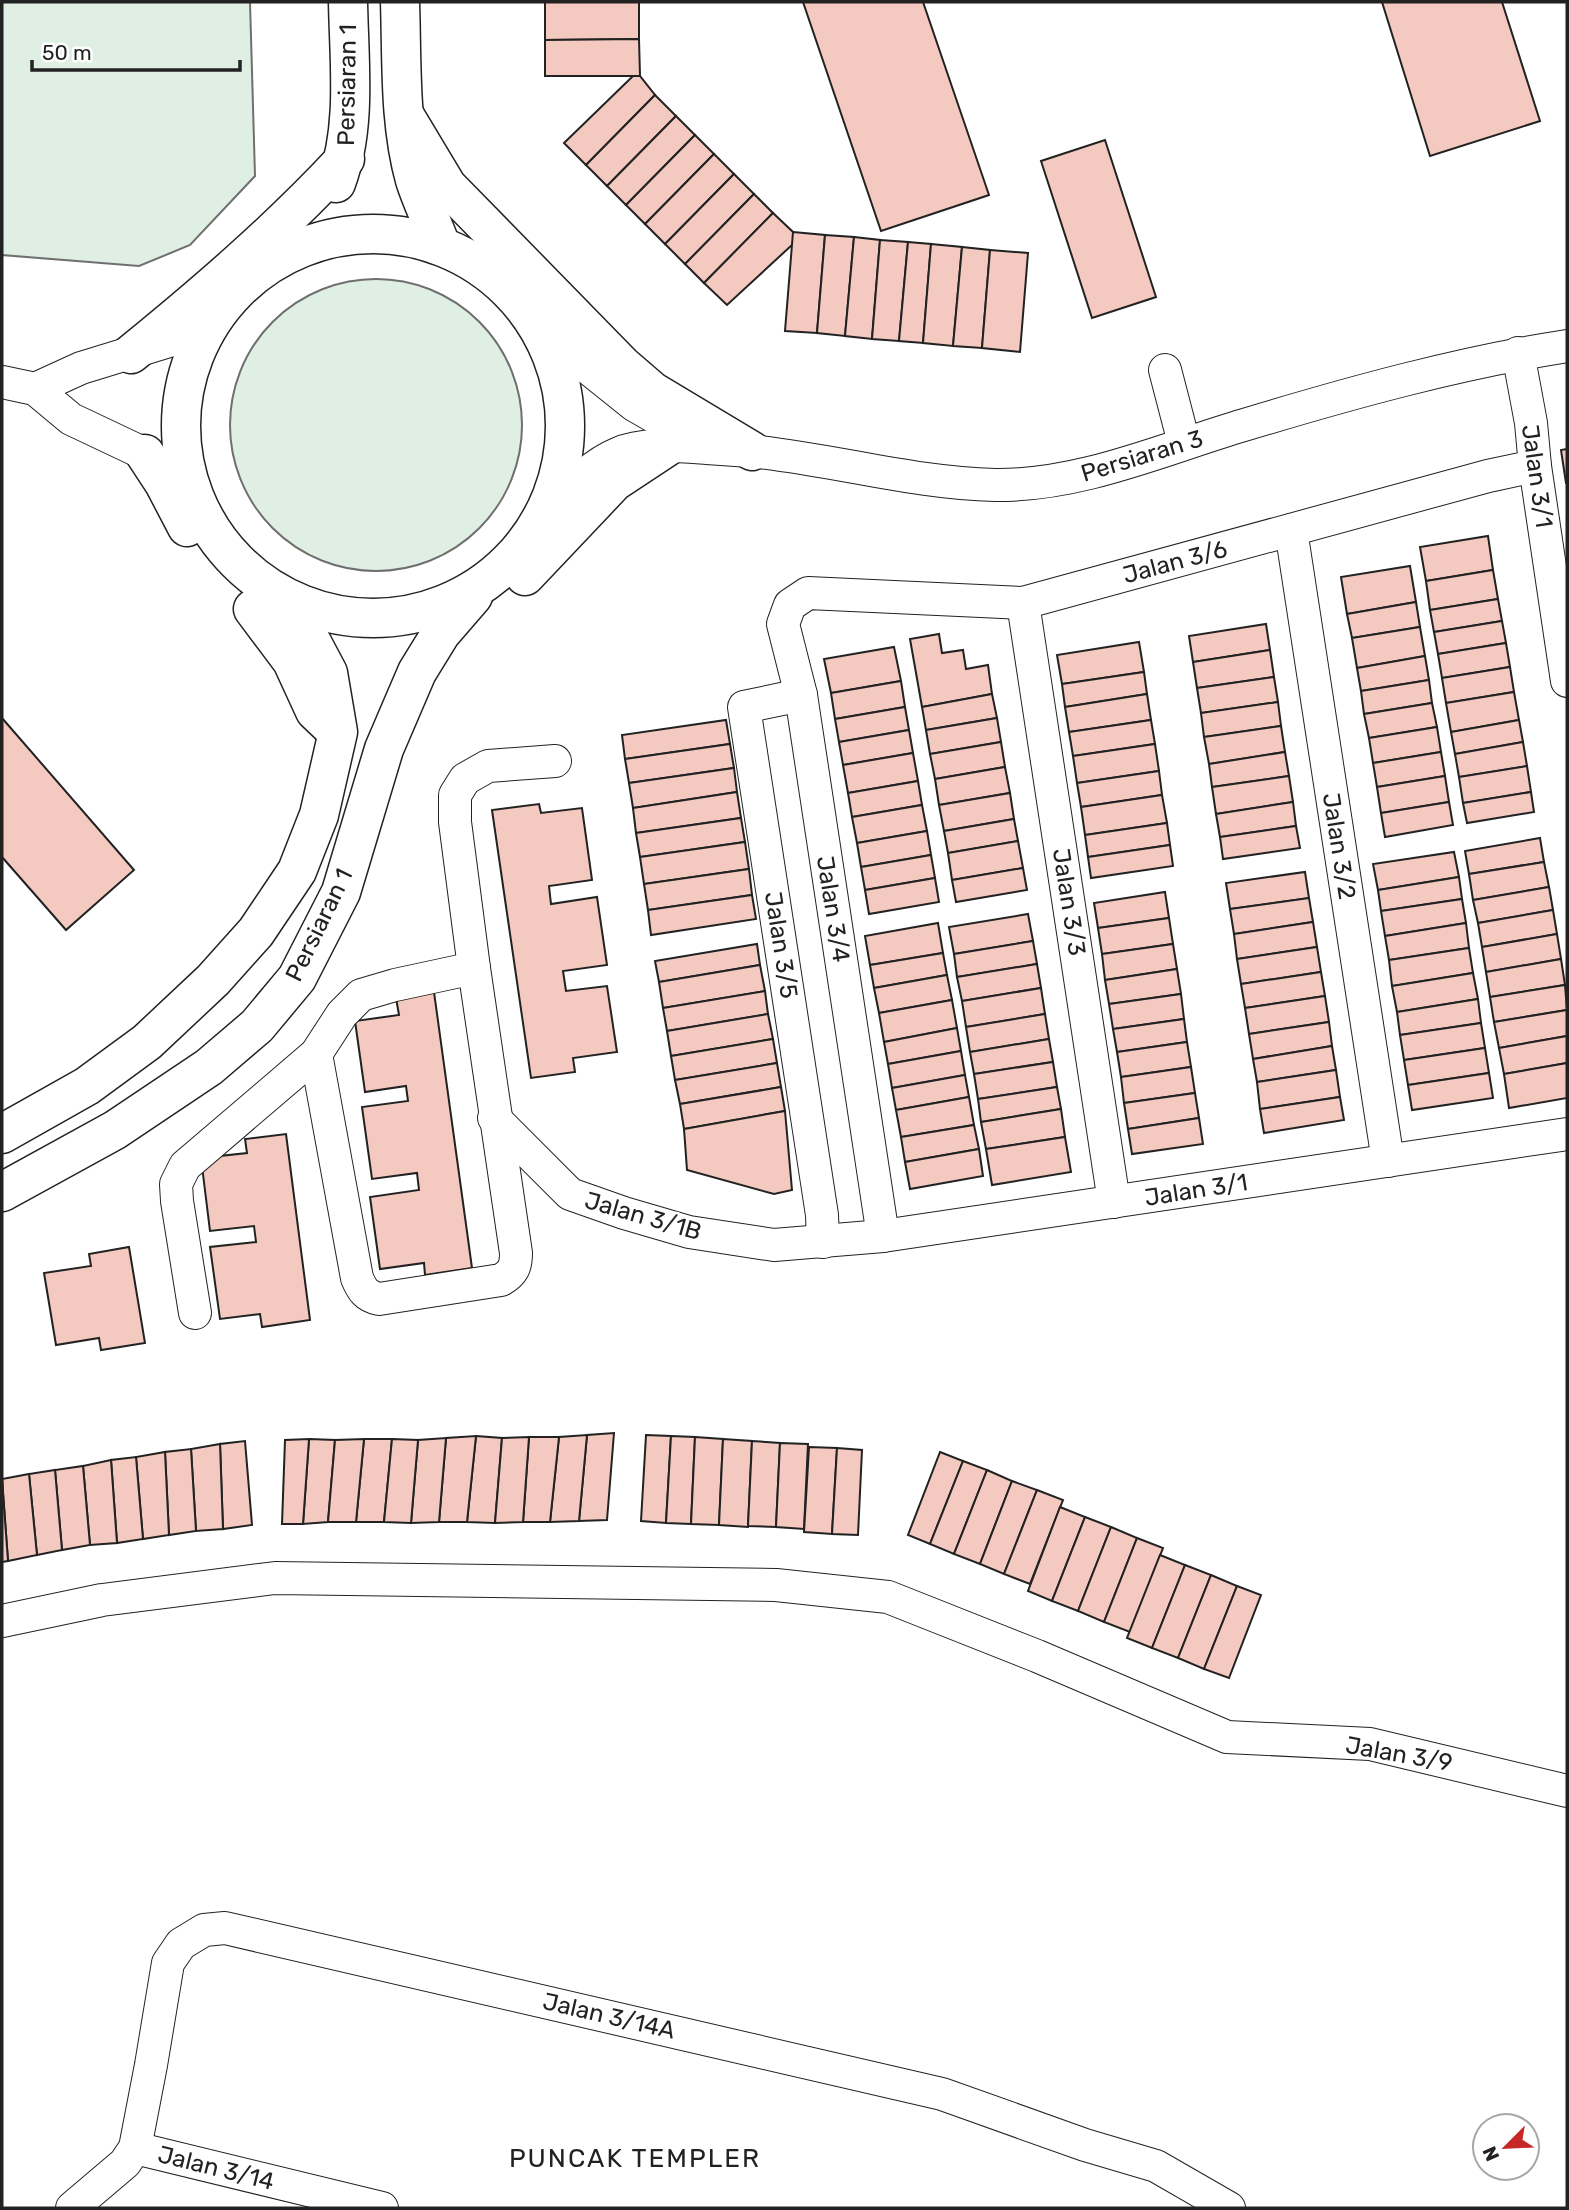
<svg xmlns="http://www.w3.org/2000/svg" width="1569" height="2210" viewBox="0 0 1569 2210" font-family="Rubik,sans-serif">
<rect width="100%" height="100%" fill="#fff"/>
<g fill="#e0efe3" stroke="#6f6f6f" stroke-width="2">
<path d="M2 2H250L255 176 190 245 139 266 2 255Z"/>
<circle cx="376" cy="425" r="146"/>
</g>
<g fill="#f3c9c0" stroke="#222" stroke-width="2">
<path d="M545 2H639V39L545 40Z"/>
<path d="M803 2H923L989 195 881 231Z"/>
<path d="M1382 2H1502L1540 121 1430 156Z"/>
<path d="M639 39 640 76H545V40Z"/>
<path d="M633 76H640L655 95 586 165 564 143Z"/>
<path d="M655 95 676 116 607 186 586 165Z"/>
<path d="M676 116 695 135 626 205 607 186Z"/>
<path d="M695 135 714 154 645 224 626 205Z"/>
<path d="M1105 140 1156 297 1092 318 1041 161Z"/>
<path d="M714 154 734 174 665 244 645 224Z"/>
<path d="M734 174 754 194 685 264 665 244Z"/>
<path d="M754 194 773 213 704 283 685 264Z"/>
<path d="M773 213 793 232V244L727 305 704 283Z"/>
<path d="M793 232 825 235 817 333 785 331Z"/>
<path d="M825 235 854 237 845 336 817 333Z"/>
<path d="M854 237 880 240 872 339 845 336Z"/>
<path d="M880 240 908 242 899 341 872 339Z"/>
<path d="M908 242 931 244 923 343 899 341Z"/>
<path d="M931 244 962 247 953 346 923 343Z"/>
<path d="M962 247 990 250 982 348 953 346Z"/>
<path d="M990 250 1028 253 1020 352 982 348Z"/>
<path d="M1567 449V483H1566L1561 450Z"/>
<path d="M1488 536 1493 570 1426 581 1420 547Z"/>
<path d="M1410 566 1416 602 1347 614 1341 577Z"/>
<path d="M1493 570 1498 599 1430 610 1426 581Z"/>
<path d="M1498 599 1502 621 1434 632 1430 610Z"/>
<path d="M1416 602 1420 627 1352 638 1347 614Z"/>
<path d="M1502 621 1506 643 1438 654 1434 632Z"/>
<path d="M1266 624 1270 650 1193 662 1189 636Z"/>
<path d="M1420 627 1425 656 1357 668 1352 638Z"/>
<path d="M939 634 942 653 963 650 966 669 988 665 992 694 922 707 910 639Z"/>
<path d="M1139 642 1144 672 1062 684 1057 655Z"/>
<path d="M1506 643 1510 667 1442 678 1438 654Z"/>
<path d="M894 647 901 681 831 693 824 659Z"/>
<path d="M1270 650 1274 677 1197 688 1193 662Z"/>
<path d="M1425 656 1429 680 1361 691 1357 668Z"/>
<path d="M1510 667 1514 692 1446 703 1442 678Z"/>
<path d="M1144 672 1147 694 1065 707 1062 684Z"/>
<path d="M1274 677 1278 702 1201 713 1197 688Z"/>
<path d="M1429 680 1432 703 1364 714 1361 691Z"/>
<path d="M901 681 905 707 835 719 831 693Z"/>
<path d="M1514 692 1519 720 1451 732 1446 703Z"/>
<path d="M992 694 997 718 926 730 922 707Z"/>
<path d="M1147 694 1151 720 1069 732 1065 707Z"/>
<path d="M1278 702 1281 726 1204 737 1201 713Z"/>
<path d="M1432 703 1437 727 1369 738 1364 714Z"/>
<path d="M905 707 909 730 839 742 835 719Z"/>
<path d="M2 718 134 870 66 930 2 857Z"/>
<path d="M997 718 1001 742 930 754 926 730Z"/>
<path d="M726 720 730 744 625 759 622 735Z"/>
<path d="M1151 720 1155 744 1073 756 1069 732Z"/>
<path d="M1519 720 1523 742 1455 754 1451 732Z"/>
<path d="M1281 726 1285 752 1209 764 1204 737Z"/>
<path d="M1437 727 1441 752 1373 763 1369 738Z"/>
<path d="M909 730 913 753 843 765 839 742Z"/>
<path d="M1001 742 1005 767 935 779 930 754Z"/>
<path d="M1523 742 1527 766 1459 777 1455 754Z"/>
<path d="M730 744 734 768 629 783 625 759Z"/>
<path d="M1155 744 1159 771 1077 783 1073 756Z"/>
<path d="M1285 752 1289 776 1212 787 1209 764Z"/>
<path d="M1441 752 1445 776 1377 787 1373 763Z"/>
<path d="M913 753 918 781 848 793 843 765Z"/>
<path d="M1527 766 1531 792 1463 803 1459 777Z"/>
<path d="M1005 767 1010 793 939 805 935 779Z"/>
<path d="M734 768 737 792 633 808 629 783Z"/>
<path d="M1159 771 1162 795 1081 807 1077 783Z"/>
<path d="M1289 776 1293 802 1216 814 1212 787Z"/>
<path d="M1445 776 1449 802 1381 813 1377 787Z"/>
<path d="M918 781 922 805 852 817 848 793Z"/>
<path d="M737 792 741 818 636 833 633 808Z"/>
<path d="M1531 792 1534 812 1467 823 1463 803Z"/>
<path d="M1010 793 1014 819 944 831 939 805Z"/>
<path d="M1162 795 1167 823 1085 835 1081 807Z"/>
<path d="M1293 802 1296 826 1220 837 1216 814Z"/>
<path d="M1449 802 1453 825 1385 837 1381 813Z"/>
<path d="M539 804 541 813 582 808 592 880 549 886 551 904 597 897 607 965 563 971 566 991 607 986 617 1052 573 1058 575 1072 531 1078 492 810Z"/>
<path d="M922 805 927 831 857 843 852 817Z"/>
<path d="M741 818 745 842 640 857 636 833Z"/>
<path d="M1014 819 1018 841 948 853 944 831Z"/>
<path d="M1167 823 1170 845 1088 857 1085 835Z"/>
<path d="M1296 826 1300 848 1223 859 1220 837Z"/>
<path d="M927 831 931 855 861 867 857 843Z"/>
<path d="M1540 838 1544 862 1469 874 1465 851Z"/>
<path d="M1018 841 1023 868 952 880 948 853Z"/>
<path d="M745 842 749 869 644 884 640 857Z"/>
<path d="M1170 845 1173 866 1091 878 1088 857Z"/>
<path d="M1454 852 1459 877 1378 890 1373 864Z"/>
<path d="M931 855 935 878 865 890 861 867Z"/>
<path d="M1544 862 1549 887 1473 900 1469 874Z"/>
<path d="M1023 868 1027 890 956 902 952 880Z"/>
<path d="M749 869 752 895 648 910 644 884Z"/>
<path d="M1305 872 1309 898 1230 909 1226 883Z"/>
<path d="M1459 877 1462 899 1381 911 1378 890Z"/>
<path d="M935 878 939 902 869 914 865 890Z"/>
<path d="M1549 887 1553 910 1478 923 1473 900Z"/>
<path d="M1165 892 1169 918 1098 928 1094 903Z"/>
<path d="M752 895 756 919 651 935 648 910Z"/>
<path d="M1309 898 1313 922 1234 934 1230 909Z"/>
<path d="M1462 899 1466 923 1385 936 1381 911Z"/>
<path d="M1553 910 1557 934 1482 947 1478 923Z"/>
<path d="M1028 914 1033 941 954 954 949 927Z"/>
<path d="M1169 918 1173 944 1102 954 1098 928Z"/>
<path d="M1313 922 1317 947 1237 959 1234 934Z"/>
<path d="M938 923 943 953 870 965 865 936Z"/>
<path d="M1466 923 1469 948 1389 960 1385 936Z"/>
<path d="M1557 934 1561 959 1486 972 1482 947Z"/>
<path d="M1033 941 1037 964 957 977 954 954Z"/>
<path d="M757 944 760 965 659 982 655 961Z"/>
<path d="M1173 944 1177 969 1105 980 1102 954Z"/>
<path d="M1317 947 1321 972 1241 984 1237 959Z"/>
<path d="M1469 948 1473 973 1392 986 1389 960Z"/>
<path d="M943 953 947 975 874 988 870 965Z"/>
<path d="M1561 959 1565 985 1490 997 1486 972Z"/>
<path d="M1037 964 1041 988 962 1001 957 977Z"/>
<path d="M760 965 765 991 663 1008 659 982Z"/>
<path d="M1177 969 1181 994 1109 1004 1105 980Z"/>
<path d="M1321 972 1325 996 1245 1008 1241 984Z"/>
<path d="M1473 973 1478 999 1397 1012 1392 986Z"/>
<path d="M947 975 952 1000 879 1013 874 988Z"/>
<path d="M1565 985 1567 1010 1494 1022 1490 997Z"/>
<path d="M1041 988 1045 1014 966 1027 962 1001Z"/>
<path d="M765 991 768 1014 667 1031 663 1008Z"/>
<path d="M434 992 472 1268 425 1275 424 1263 380 1269 370 1197 419 1190 417 1173 372 1179 362 1107 408 1101 406 1086 365 1092 355 1021 399 1015 396 998Z"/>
<path d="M1181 994 1184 1019 1113 1029 1109 1004Z"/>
<path d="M1325 996 1329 1022 1249 1034 1245 1008Z"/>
<path d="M1478 999 1481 1023 1400 1035 1397 1012Z"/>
<path d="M952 1000 957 1028 884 1042 879 1013Z"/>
<path d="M1567 1010V1036L1499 1048 1494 1022Z"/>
<path d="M768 1014 773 1039 671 1056 667 1031Z"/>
<path d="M1045 1014 1049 1039 970 1052 966 1027Z"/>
<path d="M1184 1019 1187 1042 1117 1052 1113 1029Z"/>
<path d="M1329 1022 1332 1046 1253 1059 1249 1034Z"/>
<path d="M1481 1023 1485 1048 1404 1060 1400 1035Z"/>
<path d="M957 1028 961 1051 888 1064 884 1042Z"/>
<path d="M1567 1036V1063L1504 1074 1499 1048Z"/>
<path d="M773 1039 777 1063 675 1080 671 1056Z"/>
<path d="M1049 1039 1053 1062 974 1074 970 1052Z"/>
<path d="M1187 1042 1191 1067 1121 1077 1117 1052Z"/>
<path d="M1332 1046 1336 1070 1257 1082 1253 1059Z"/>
<path d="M1485 1048 1489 1073 1408 1085 1404 1060Z"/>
<path d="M961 1051 965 1075 892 1088 888 1064Z"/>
<path d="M1053 1062 1057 1087 978 1099 974 1074Z"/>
<path d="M777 1063 781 1087 680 1104 675 1080Z"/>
<path d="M1567 1063V1098L1509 1108 1504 1074Z"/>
<path d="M1191 1067 1195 1093 1124 1103 1121 1077Z"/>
<path d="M1336 1070 1340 1097 1260 1109 1257 1082Z"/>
<path d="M1489 1073 1493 1098 1412 1110 1408 1085Z"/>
<path d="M965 1075 969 1097 896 1110 892 1088Z"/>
<path d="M781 1087 785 1111 684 1129 680 1104Z"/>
<path d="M1057 1087 1061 1109 981 1122 978 1099Z"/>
<path d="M1195 1093 1199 1118 1128 1129 1124 1103Z"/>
<path d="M969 1097 974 1125 901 1137 896 1110Z"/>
<path d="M1340 1097 1344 1120 1264 1133 1260 1109Z"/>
<path d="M1061 1109 1065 1137 986 1149 981 1122Z"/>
<path d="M785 1111 792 1190 774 1194 687 1170 684 1129Z"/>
<path d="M1199 1118 1203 1144 1132 1154 1128 1129Z"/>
<path d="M974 1125 979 1149 905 1162 901 1137Z"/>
<path d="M286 1134 310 1320 262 1327 260 1314 220 1319 210 1247 256 1242 254 1226 210 1231 201 1158 247 1153 245 1139Z"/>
<path d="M1065 1137 1071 1172 992 1185 986 1149Z"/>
<path d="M979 1149 983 1176 910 1189 905 1162Z"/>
<path d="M129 1247 145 1343 101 1350 99 1338 56 1345 44 1273 91 1266 89 1254Z"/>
<path d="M614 1433 607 1520 579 1521 587 1435Z"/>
<path d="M587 1435 579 1521 550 1522 559 1437Z"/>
<path d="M646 1435 671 1436 666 1523 641 1521Z"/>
<path d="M476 1436 502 1438 495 1523 467 1522Z"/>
<path d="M476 1436 467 1522H439L446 1438Z"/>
<path d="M671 1436 695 1437 691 1524 666 1523Z"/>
<path d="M529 1437H559L550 1522H523Z"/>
<path d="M529 1437 523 1522 495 1523 502 1438Z"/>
<path d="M695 1437 723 1439 719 1525 691 1524Z"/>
<path d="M446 1438 439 1522 411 1523 418 1440Z"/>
<path d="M309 1439 335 1440 328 1522 303 1524Z"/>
<path d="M309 1439 303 1524H282L285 1440Z"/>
<path d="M364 1439H392L384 1522H356Z"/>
<path d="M364 1439 356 1522H328L335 1440Z"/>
<path d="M392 1439 418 1440 411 1523 384 1522Z"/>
<path d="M723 1439 752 1441 748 1527 719 1525Z"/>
<path d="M245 1441 252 1525 223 1529 220 1444Z"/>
<path d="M752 1441 780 1443 776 1527 748 1526Z"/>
<path d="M780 1443 808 1444 804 1529 776 1527Z"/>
<path d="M220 1444 223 1529 196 1531 191 1449Z"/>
<path d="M809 1447 837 1448 832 1534 804 1532Z"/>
<path d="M837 1448 862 1450 858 1535 832 1534Z"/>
<path d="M191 1449 196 1531 169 1535 165 1452Z"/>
<path d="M165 1452 169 1535 143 1539 136 1457Z"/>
<path d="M940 1452 963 1461 930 1544 908 1535Z"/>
<path d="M136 1457 143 1539 117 1543 111 1460Z"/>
<path d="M111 1460 117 1543 90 1545 83 1466Z"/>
<path d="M963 1461 987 1470 954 1554 930 1544Z"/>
<path d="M83 1466 90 1545 62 1550 55 1470Z"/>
<path d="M55 1470 62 1550 37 1555 29 1474Z"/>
<path d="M987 1470 1012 1481 980 1564 954 1554Z"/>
<path d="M29 1474 37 1555 8 1561 2 1479Z"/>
<path d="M2 1479 8 1561 2 1562Z"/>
<path d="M1012 1481 1037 1490 1004 1574 980 1564Z"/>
<path d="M1037 1490 1063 1500 1030 1584 1004 1574Z"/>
<path d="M1060 1507 1085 1517 1052 1601 1028 1591Z"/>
<path d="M1085 1517 1111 1527 1078 1611 1052 1601Z"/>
<path d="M1111 1527 1137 1538 1104 1622 1078 1611Z"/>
<path d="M1137 1538 1163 1548 1130 1632 1104 1622Z"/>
<path d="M1160 1555 1185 1565 1152 1648 1127 1638Z"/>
<path d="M1185 1565 1211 1575 1178 1658 1152 1648Z"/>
<path d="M1211 1575 1237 1586 1204 1669 1178 1658Z"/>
<path d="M1237 1586 1261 1595 1229 1678 1204 1669Z"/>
</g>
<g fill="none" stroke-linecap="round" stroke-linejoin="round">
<defs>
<g id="minor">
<path d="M538 328 634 405 702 444"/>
<path d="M1518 353 1531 423 1535 466 1567 681"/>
<path d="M1165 370 1184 443"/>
<path d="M2 382 35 389 71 419 145 454 192 491"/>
<path d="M35 389 81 368 205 330"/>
<path d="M543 516C565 495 588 466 617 454 643 442 680 446 707 448 722 449 736 450 750 451 832 459 912 483 995 485 1081 486 1163 449 1244 425 1350 393 1458 363 1567 346"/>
<path d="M1291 530 1388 1161"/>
<path d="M1023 603 1114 1202"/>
<path d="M801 695 744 707 822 1215 823 1242"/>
<path d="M316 1054 357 1278C362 1290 366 1296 379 1299L501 1280C513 1273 516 1267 516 1253L474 968 455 822V795L465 779 488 766 555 761"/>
<path d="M494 1118 570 1194 624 1213 689 1232 774 1245 883 1236 1567 1134"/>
<path d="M883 1236 801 695 783 624 790 605 808 593 1023 603 1488 476 1535 466"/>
<path d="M195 1313 177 1201 176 1184 185 1166 316 1054 342 1014 361 995 395 985 474 968"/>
<path d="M2 1621 102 1600 275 1578 776 1585 888 1597 1037 1656 1227 1737 1370 1744 1567 1791"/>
<path d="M135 2148 382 2208"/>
<path d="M72 2208 125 2163 135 2148 151 2065 168 1963 181 1944 204 1930 225 1928 942 2094 1085 2145 1156 2166 1229 2208"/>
</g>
<g id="major">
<path d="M400 2C402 61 399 123 415 180 422 202 433 224 441 246"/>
<path d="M405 116 447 186 623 366 652 391 752 451"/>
<path d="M336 183C357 127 349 61 348 2"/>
<circle cx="373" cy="426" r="192"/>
<path d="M131 354C206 293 279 230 345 159"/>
<path d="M145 454 164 483 187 527"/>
<path d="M525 576 614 482 670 445"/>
<path d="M253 609 292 661 315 711 334 729"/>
<path d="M2 1134 87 1086 147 1042 213 980 256 932 297 871 319 815 338 732 328 673 310 639 268 594"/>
<path d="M2 1192 115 1130 209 1067 257 1026 297 978 341 892 384 749 417 672 441 633 473 596"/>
</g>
</defs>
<use href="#minor" stroke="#222" stroke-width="34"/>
<use href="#major" stroke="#222" stroke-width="41"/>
<use href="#minor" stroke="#fff" stroke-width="32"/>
<use href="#major" stroke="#fff" stroke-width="38"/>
</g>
<g text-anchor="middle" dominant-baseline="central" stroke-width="5" stroke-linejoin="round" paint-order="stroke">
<g font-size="24" fill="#222" stroke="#fff">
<text transform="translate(347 85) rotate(-89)">Persiaran 1</text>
<text transform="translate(1142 456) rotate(-17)">Persiaran 3</text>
<text transform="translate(1537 476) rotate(82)">Jalan 3/1</text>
<text transform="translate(1175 562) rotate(-15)">Jalan 3/6</text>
<text transform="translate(1339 846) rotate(81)">Jalan 3/2</text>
<text transform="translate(1069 902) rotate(81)">Jalan 3/3</text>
<text transform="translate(833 909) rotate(81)">Jalan 3/4</text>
<text transform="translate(319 925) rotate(-64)">Persiaran 1</text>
<text transform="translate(781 945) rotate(81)">Jalan 3/5</text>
<text transform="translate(1196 1190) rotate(-9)">Jalan 3/1</text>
<text transform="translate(643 1216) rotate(16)">Jalan 3/1B</text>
<text transform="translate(1399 1754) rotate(10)">Jalan 3/9</text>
<text transform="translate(609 2016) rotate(13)">Jalan 3/14A</text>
<text transform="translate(216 2168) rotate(14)">Jalan 3/14</text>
</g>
<g font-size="26" letter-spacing="2" fill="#222" stroke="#fff">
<text x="635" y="2158">PUNCAK TEMPLER</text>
</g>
</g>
<rect width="1569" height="2210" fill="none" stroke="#222222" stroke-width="7"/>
<g transform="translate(1506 2147) rotate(246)"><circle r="33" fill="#ffffff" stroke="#a7a7a7" stroke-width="2"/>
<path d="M0-5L12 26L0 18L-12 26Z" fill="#c62828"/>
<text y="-10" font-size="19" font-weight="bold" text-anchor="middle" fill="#222222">N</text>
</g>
<path d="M32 60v10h208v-10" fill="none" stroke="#222222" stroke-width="3.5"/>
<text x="42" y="60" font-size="21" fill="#222222" stroke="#ffffff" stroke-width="5" paint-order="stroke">50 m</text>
</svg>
